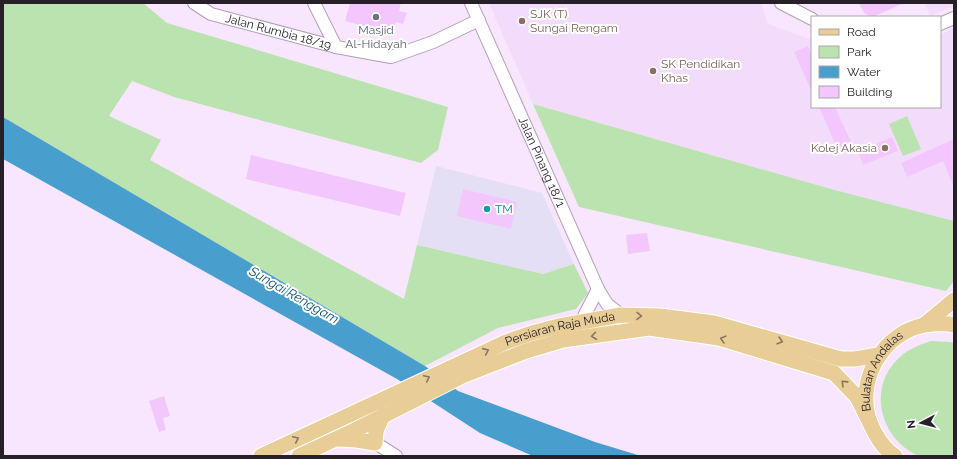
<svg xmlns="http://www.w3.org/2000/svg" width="957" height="459" viewBox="0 0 957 459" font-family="Raleway,sans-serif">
<rect width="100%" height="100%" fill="#f8e6fe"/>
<g fill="#f3dcfb">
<path d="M489 3H761L768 24 812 40V107H940V35L954 28V221L831 189 533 104Z"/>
<path d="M925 3H954V6L930 16Z"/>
</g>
<path fill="#e5dff5" d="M436 166 542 193 574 264 543 274 417 245Z"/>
<g fill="#bbe3b0">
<path d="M3 3H143L167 23 448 107 438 150 421 163 174 97 132 81 109 116 161 140 150 160 404 299 417 245 543 274 574 264 588 293 576 309 498 328 425 366 3 117Z"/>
<path d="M533 104 831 189 954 221V281L946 291 579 207Z"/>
<path d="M907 116 921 149 903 156 889 124Z"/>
<path d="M931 341 950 342 954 343V456C945 456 925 458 917 455 880 438 867 387 899 358 908 349 919 345 931 341Z"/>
</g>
<path fill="#489ecd" d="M3 117 425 366 458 391 595 442 641 456H533L480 433 397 379 3 159Z"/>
<g fill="#f3c7fd">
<path d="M350 3H401L399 11 407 13 403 24 396 22 392 35 373 29 371 34 362 32 364 26 345 21Z"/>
<path d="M859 3H904L875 16H870L864 13Z"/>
<path d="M808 46 812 55V92L794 52Z"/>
<path d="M819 107H835L851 142 837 148Z"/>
<path d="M892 137 898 151 863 165 858 152Z"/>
<path d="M954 139V187L943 161 907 177 901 163Z"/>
<path d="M251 155 406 193 400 216 246 179Z"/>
<path d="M463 189 517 202 511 229 457 216Z"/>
<path d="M647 233 650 251 628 254 626 235Z"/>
<path d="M164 396 170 416 163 418 166 430 159 432 149 401Z"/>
</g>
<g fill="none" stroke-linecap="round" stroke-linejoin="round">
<defs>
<g id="minor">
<path id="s1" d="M194 3 211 14 336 47 391 57 433 42 479 20"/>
<path d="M314 3 336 47"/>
<path id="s2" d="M471 3 598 289 607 304 621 315"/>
<path d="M781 3 812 19"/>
<path d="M940 24 954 18"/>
<path d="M581 322 598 289"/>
<path d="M341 418 355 430 396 456"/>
</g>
<g id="major">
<path d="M924 325 954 300"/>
<path d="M339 439 357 440 375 443 376 431 383 415"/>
<path id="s3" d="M261 456 506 342 532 333 559 326 621 315 660 316 714 323 841 359H855L878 355"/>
<path d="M299 456 355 430 462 376 526 351 563 340 649 328 719 338 834 373 857 397 872 427"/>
<path id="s4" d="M895 456C886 451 880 442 875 433 849 389 881 327 933 324 940 324 947 323 954 325"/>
</g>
</defs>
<use href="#minor" stroke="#b0a0b6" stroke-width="14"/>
<use href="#major" stroke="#fff" stroke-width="17"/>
<use href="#minor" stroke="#fff" stroke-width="12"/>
<use href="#major" stroke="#e9cd97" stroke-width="15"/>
</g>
<defs><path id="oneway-chevron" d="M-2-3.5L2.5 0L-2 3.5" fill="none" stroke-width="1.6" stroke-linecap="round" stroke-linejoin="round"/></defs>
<g stroke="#887660">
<use href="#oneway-chevron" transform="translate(639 316) rotate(1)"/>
<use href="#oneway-chevron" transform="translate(594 336) rotate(172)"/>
<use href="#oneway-chevron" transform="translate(723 339) rotate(-165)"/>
<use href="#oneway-chevron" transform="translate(780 341) rotate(16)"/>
<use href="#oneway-chevron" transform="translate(486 351) rotate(-24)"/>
<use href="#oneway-chevron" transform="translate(427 378) rotate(-25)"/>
<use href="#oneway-chevron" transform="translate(844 383) rotate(-136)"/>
<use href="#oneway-chevron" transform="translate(296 439) rotate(-25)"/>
</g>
<circle fill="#6b7280" stroke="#fff" stroke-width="1.5" cx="376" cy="17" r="4"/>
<g fill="#8d6e63" stroke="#fff" stroke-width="1.5">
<circle cx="522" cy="21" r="4"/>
<circle cx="653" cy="71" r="4"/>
<circle cx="885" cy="148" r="4"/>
</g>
<circle fill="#0f9aa8" stroke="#fff" stroke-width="1.5" cx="487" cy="209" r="4"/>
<g text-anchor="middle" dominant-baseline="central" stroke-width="4" stroke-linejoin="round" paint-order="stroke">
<g font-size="12" fill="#785e54" stroke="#fff" text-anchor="start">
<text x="530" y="14">SJK (T)<tspan x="530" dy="14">Sungai Rengam</tspan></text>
<text x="661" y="64">SK Pendidikan<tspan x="661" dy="14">Khas</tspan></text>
<text x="877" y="148" text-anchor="end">Kolej Akasia</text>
</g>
<g font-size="12" fill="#5b616d" stroke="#fff">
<text x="376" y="30">Masjid<tspan x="376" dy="14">Al-Hidayah</tspan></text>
</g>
<g font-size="12" fill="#272029" stroke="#fff">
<text stroke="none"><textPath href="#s1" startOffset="90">Jalan Rumbia 18/19</textPath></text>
<text stroke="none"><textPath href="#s2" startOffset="174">Jalan Pinang 18/1</textPath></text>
<text stroke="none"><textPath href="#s3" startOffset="326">Persiaran Raja Muda</textPath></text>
<text stroke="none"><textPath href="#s4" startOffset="99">Bulatan Andalas</textPath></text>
</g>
<g font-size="12" fill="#0d838f" stroke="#fff" text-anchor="start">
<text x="495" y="209">TM</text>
</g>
<g font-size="13" font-style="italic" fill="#054e6d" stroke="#fff">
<text transform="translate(294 295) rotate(30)">Sungai Renggam</text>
</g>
</g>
<rect width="957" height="459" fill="none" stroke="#272029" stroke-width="8"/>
<rect x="811" y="16" width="130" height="92" fill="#ffffff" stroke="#a9a6a9"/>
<rect x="819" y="29" width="20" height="6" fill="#e9cd97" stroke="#a9a6a9"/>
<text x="847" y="36" font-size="12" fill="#272029">Road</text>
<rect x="819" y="46" width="20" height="12" fill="#bbe3b0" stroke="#a9a6a9"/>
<text x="847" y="56" font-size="12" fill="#272029">Park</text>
<rect x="819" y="66" width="20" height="12" fill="#489ecd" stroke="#a9a6a9"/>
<text x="847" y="76" font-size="12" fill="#272029">Water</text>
<rect x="819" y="86" width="20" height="12" fill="#f3c7fd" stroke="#a9a6a9"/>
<text x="847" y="96" font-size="12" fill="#272029">Building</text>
<g transform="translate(921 423) rotate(263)" stroke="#ffffff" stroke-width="3" paint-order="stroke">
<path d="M0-3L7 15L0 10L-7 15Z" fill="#272029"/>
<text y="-6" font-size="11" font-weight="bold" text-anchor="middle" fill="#272029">N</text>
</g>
</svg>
